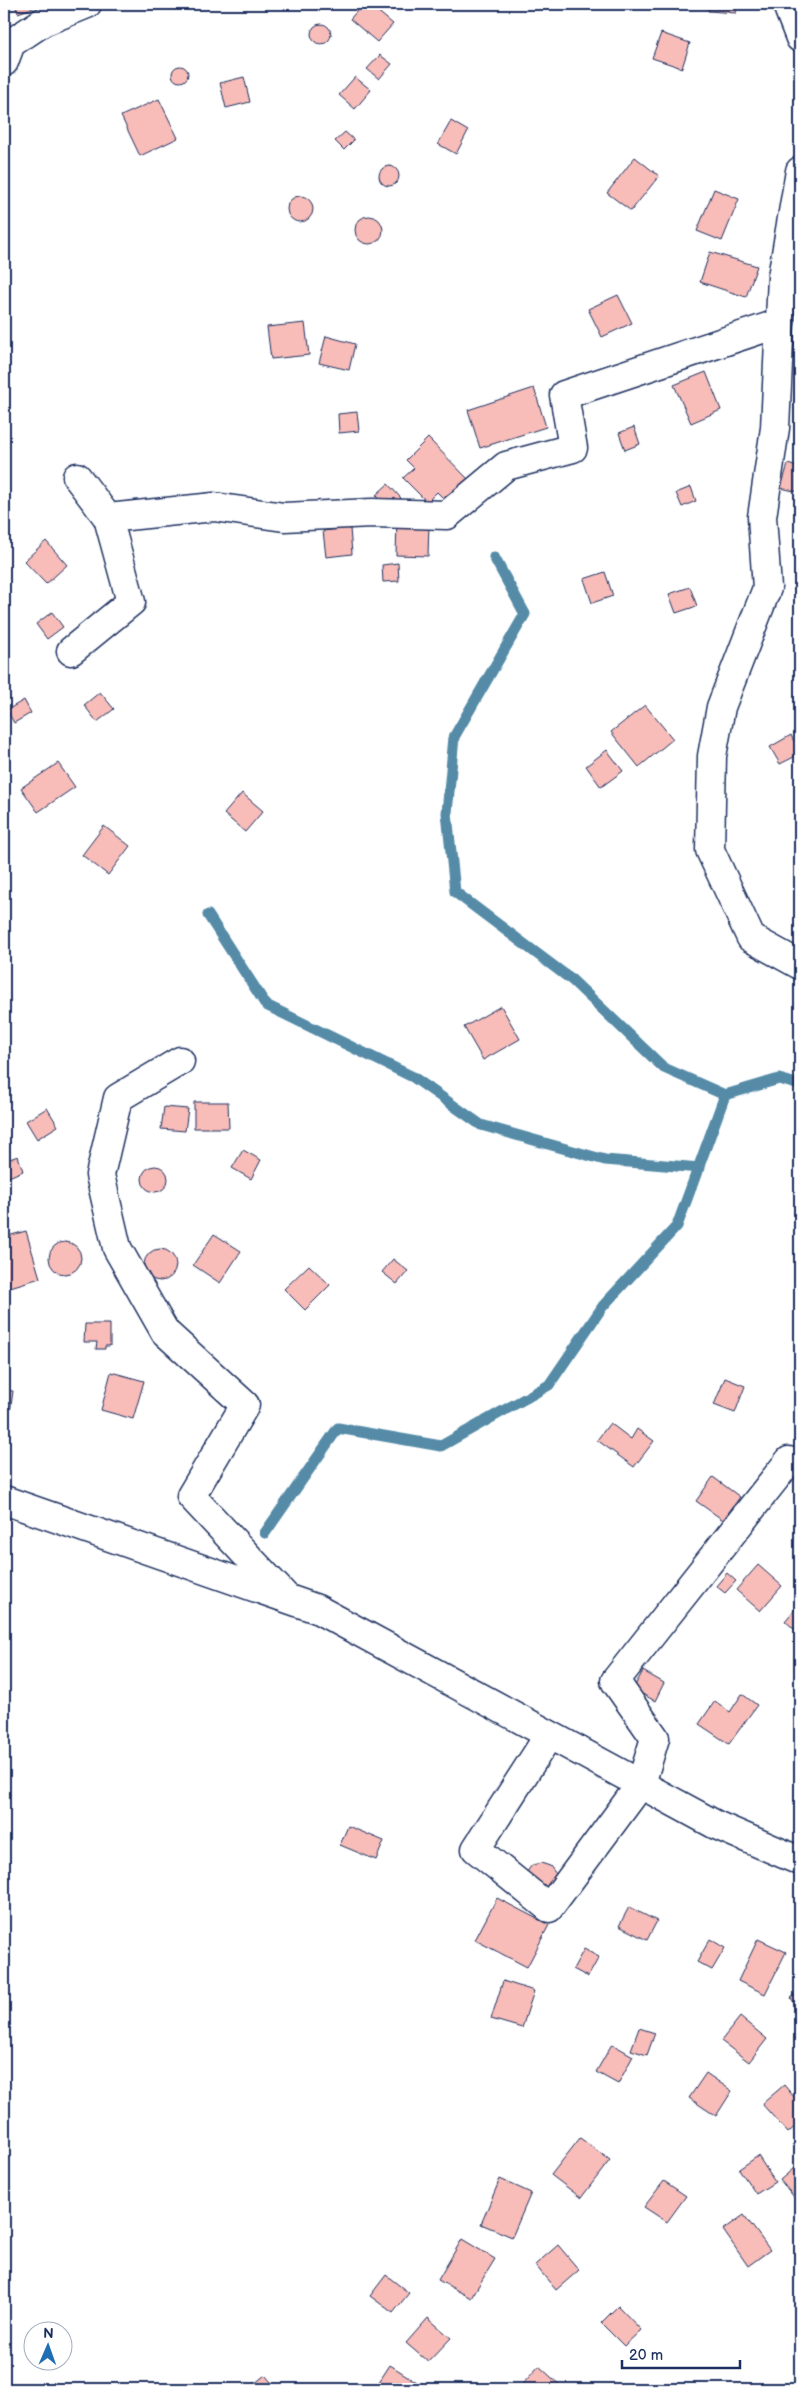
<svg xmlns="http://www.w3.org/2000/svg" width="804" height="2393" viewBox="0 0 804 2393" font-family="'Balsamiq Sans',sans-serif">
<rect width="100%" height="100%" fill="#fff"/>
<filter id="ink" filterUnits="userSpaceOnUse"><feTurbulence type="fractalNoise" baseFrequency=".02" numOctaves="2"/><feDisplacementMap in="SourceGraphic" scale="10" xChannelSelector="R" yChannelSelector="G"/><feConvolveMatrix kernelMatrix="1 2 1 2 8 2 1 2 1" color-interpolation-filters="sRGB"/></filter>
<g filter="url(#ink)">
<g fill="none" stroke-linecap="round" stroke-linejoin="round">
<g stroke="#548ba7" stroke-width="11">
<path d="M494 557 525 614 454 737 447 813 455 892 572 980 664 1068 725 1095"/>
<path d="M208 915 266 1005 413 1077 481 1125 605 1160 700 1168"/>
<path d="M265 1533 338 1428 441 1446 549 1385 603 1306 677 1226 725 1095 779 1079 800 1085"/>
</g>
</g>
<g fill="#f8bcb9" stroke="#1b2f5e">
<path d="M15 4H37L38 6 18 13Z"/>
<path d="M363 4H369L393 24 377 42 350 19Z"/>
<path d="M709 4H737L736 13 708 11Z"/>
<circle cx="321" cy="34" r="10"/>
<path d="M661 33 690 43 682 68 652 58Z"/>
<path d="M380 55 392 64 379 79 367 69Z"/>
<circle cx="180" cy="74" r="8"/>
<path d="M244 77 250 102 226 108 220 83Z"/>
<path d="M355 77 371 90 355 109 339 95Z"/>
<path d="M159 99 178 138 140 156 121 116Z"/>
<path d="M451 121 468 131 456 154 438 144Z"/>
<path d="M345 132 354 140 344 150 335 141Z"/>
<path d="M635 157 659 176 631 211 607 193Z"/>
<circle cx="389" cy="176" r="10"/>
<path d="M714 189 739 199 722 241 697 231Z"/>
<circle cx="300" cy="209" r="13"/>
<circle cx="369" cy="230" r="14"/>
<path d="M710 252 757 266 746 297 700 282Z"/>
<path d="M618 295 632 323 602 337 588 309Z"/>
<path d="M305 323 309 355 271 359 267 327Z"/>
<path d="M326 336 355 344 349 370 319 363Z"/>
<path d="M706 372 721 410 691 423 674 385Z"/>
<path d="M534 388 546 427 480 448 468 410Z"/>
<path d="M357 412 359 431 339 433 338 414Z"/>
<path d="M634 427 640 444 625 450 619 433Z"/>
<path d="M428 438 468 479 445 500 437 492 427 502 403 478 414 468 406 460Z"/>
<path d="M788 464 800 468 798 492 781 488Z"/>
<path d="M388 484 401 498 389 509 376 495Z"/>
<path d="M691 487 696 501 682 507 676 493Z"/>
<path d="M397 521 429 523 428 556 396 555Z"/>
<path d="M350 528 352 554 326 557 323 531Z"/>
<path d="M46 541 67 565 46 584 24 561Z"/>
<path d="M398 563 399 581 383 582 382 565Z"/>
<path d="M605 572 613 596 592 603 584 579Z"/>
<path d="M690 587 697 606 676 613 669 594Z"/>
<path d="M52 612 63 627 47 639 36 624Z"/>
<path d="M100 692 114 709 97 722 84 705Z"/>
<path d="M24 700 31 713 14 723 7 710Z"/>
<path d="M645 705 673 739 639 767 611 732Z"/>
<path d="M791 735 800 754 780 764 770 747Z"/>
<path d="M607 750 623 771 601 787 586 766Z"/>
<path d="M58 763 75 787 38 812 21 788Z"/>
<path d="M242 793 263 811 245 832 224 814Z"/>
<path d="M104 826 130 846 108 875 82 855Z"/>
<path d="M501 1006 520 1039 483 1060 464 1027Z"/>
<path d="M194 1102H228L229 1128H194Z"/>
<path d="M164 1107 188 1109 185 1131 161 1129Z"/>
<path d="M47 1108 58 1126 37 1139 26 1121Z"/>
<path d="M243 1150 261 1160 251 1179 232 1168Z"/>
<path d="M18 1156 23 1171 4 1179V1161Z"/>
<circle cx="155" cy="1179" r="13"/>
<path d="M26 1231 40 1278 7 1288 4 1278V1237Z"/>
<path d="M214 1234 241 1251 220 1283 193 1265Z"/>
<circle cx="65" cy="1258" r="16"/>
<circle cx="160" cy="1265" r="16"/>
<path d="M393 1259 408 1271 397 1284 382 1272Z"/>
<path d="M309 1265 330 1285 305 1310 284 1289Z"/>
<path d="M85 1324H110V1346H105V1349H96L97 1342H84Z"/>
<path d="M4 1341 10 1352 4 1355Z"/>
<path d="M111 1372 144 1381 133 1419 101 1410Z"/>
<path d="M725 1378 745 1386 735 1413 714 1405Z"/>
<path d="M4 1390 13 1391 8 1427 4 1426Z"/>
<path d="M610 1423 631 1439 637 1429 654 1441 634 1467 597 1440Z"/>
<path d="M713 1477 740 1497 723 1520 696 1501Z"/>
<path d="M758 1565 782 1586 760 1611 736 1590Z"/>
<path d="M727 1573 736 1581 725 1593 716 1586Z"/>
<path d="M800 1603V1634L785 1621Z"/>
<path d="M643 1671 664 1683 655 1701 633 1689Z"/>
<path d="M742 1694 757 1705 729 1744 699 1724 715 1701 730 1712Z"/>
<path d="M348 1826 384 1841 376 1860 340 1845Z"/>
<path d="M541 1863 550 1866 556 1874 555 1884 540 1894 526 1873 532 1865Z"/>
<path d="M497 1898 549 1925 527 1967 475 1940Z"/>
<path d="M629 1907 657 1921 647 1940 619 1926Z"/>
<path d="M710 1939 725 1948 712 1970 697 1962Z"/>
<path d="M758 1939 786 1952 765 1994 738 1981Z"/>
<path d="M584 1949 599 1957 588 1977 573 1969Z"/>
<path d="M503 1981 534 1991 522 2028 491 2019Z"/>
<path d="M800 1991V2011L791 1998Z"/>
<path d="M740 2017 767 2039 749 2062 721 2041Z"/>
<path d="M639 2028 655 2033 647 2055 631 2050Z"/>
<path d="M612 2044 633 2056 618 2084 596 2072Z"/>
<path d="M706 2073 732 2091 716 2116 689 2098Z"/>
<path d="M784 2085 800 2104V2122L788 2133 762 2104Z"/>
<path d="M580 2138 610 2160 581 2198 551 2175Z"/>
<path d="M758 2156 775 2182 756 2194 739 2169Z"/>
<path d="M800 2163V2202L799 2203 780 2180Z"/>
<path d="M500 2179 531 2193 512 2237 481 2224Z"/>
<path d="M664 2181 686 2196 667 2222 644 2207Z"/>
<path d="M744 2215 770 2250 748 2266 723 2230Z"/>
<path d="M462 2239 495 2259 471 2298 438 2280Z"/>
<path d="M558 2245 579 2270 556 2290 535 2265Z"/>
<path d="M386 2275 409 2293 393 2313 370 2296Z"/>
<path d="M618 2306 641 2330 624 2346 601 2323Z"/>
<path d="M428 2318 451 2338 428 2362 406 2343Z"/>
<path d="M390 2365 428 2389H384L377 2385Z"/>
<path d="M539 2366 563 2388 562 2389H518Z"/>
<path d="M265 2375 277 2389H248Z"/>
</g>
<g fill="none" stroke-linecap="round" stroke-linejoin="round">
<defs>
<g id="minor">
<path d="M789 4V10L800 38"/>
<path d="M4 62 11 43 43 22 87 4"/>
<path d="M800 171 782 277 775 428 762 517 767 588 721 707 712 756 710 850 751 938 800 965"/>
<path d="M77 477 108 518"/>
<path d="M71 651 131 602 108 518 214 507 284 517 372 513 447 515 506 466 573 448 564 395 780 323"/>
<path d="M180 1061 118 1098 100 1175 117 1248 165 1332 245 1405 191 1496 285 1596"/>
<path d="M4 1500 317 1609 716 1825 800 1861"/>
<path d="M549 1735 476 1849 549 1908 641 1784 655 1738 615 1681 789 1461"/>
</g>
</defs>
<use href="#minor" stroke="#1b2f5e" stroke-width="31"/>
<use href="#minor" stroke="#fff" stroke-width="28"/>
</g>
</g>
<rect width="804" height="2393" fill="none" stroke="#fff" stroke-width="20"/>
<rect x="10" y="10" width="784" height="2373" fill="none" stroke="#1b2f5e" stroke-width="2" filter="url(#ink)"/>
<g transform="translate(48 2346) rotate(2)"><circle r="24" fill="#ffffff" stroke="#a4acbf"/>
<path d="M0-4L9 19L0 12L-9 19Z" fill="#1f6fb2"/>
<text y="-8" font-size="14" font-weight="bold" text-anchor="middle" fill="#1b2f5e">N</text>
</g>
<path d="M622 2360v8h118v-8" fill="none" stroke="#1b2f5e" stroke-width="2.5"/>
<text x="629" y="2360" font-size="15" fill="#1b2f5e" stroke="#ffffff" stroke-width="4" paint-order="stroke">20 m</text>
</svg>
